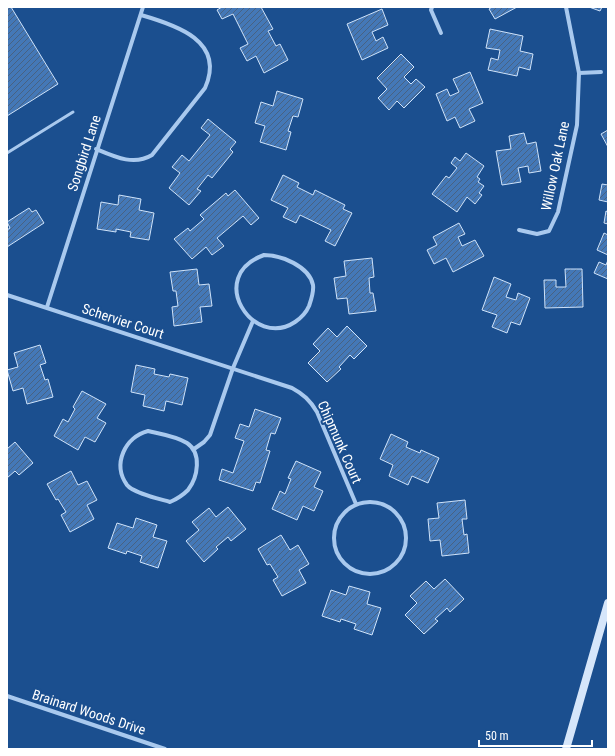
<svg xmlns="http://www.w3.org/2000/svg" width="615" height="756" viewBox="0 0 615 756" font-family="'Roboto Condensed',sans-serif">
<defs>
<pattern id="building-hatch" width="6" height="6" patternUnits="userSpaceOnUse"><rect width="6" height="6" fill="#4478b7"/><path d="M-1 1l2-2M0 6l6-6M5 7l2-2" fill="none" stroke="#486282"/></pattern>
</defs>
<rect width="100%" height="100%" fill="#1b4f8f"/>
<g fill="url(#building-hatch)" stroke="#cfe3fa">
<path d="M7 7H11L58 84 7 116Z"/>
<path d="M222 7H261L273 29 268 31 276 46 280 44 288 60 264 73 256 56 247 61 240 48 248 44 233 14 222 19 217 10Z"/>
<path d="M492 7H517L495 19 489 9Z"/>
<path d="M589 7H602L600 11Z"/>
<path d="M382 9 388 25 372 32 376 41 383 37 388 48 362 60 347 24Z"/>
<path d="M490 29 523 36 520 51 533 54 530 70 519 67 517 76 488 70 491 58 498 60 500 50 486 48Z"/>
<path d="M401 54 414 67 404 77 411 84 416 79 425 87 404 108 397 101 389 110 378 98 387 89 377 78Z"/>
<path d="M470 72 483 103 469 109 475 121 460 128 455 117 447 121 436 94 447 89 450 96 459 92 453 79Z"/>
<path d="M277 91 303 99 298 117 293 116 288 131 291 132 286 150 260 142 265 126 255 123 261 102 273 106Z"/>
<path d="M208 119 236 142 230 149 233 152 212 178 208 175 197 189 201 191 189 205 169 188 180 173 172 167 182 155 189 161 210 135 201 128Z"/>
<path d="M608 130V147L601 134Z"/>
<path d="M524 133 527 144 536 142 541 171 529 173 528 166 518 168 521 182 502 185 496 151 511 149 509 136Z"/>
<path d="M466 153 484 166 477 177 480 179 478 182 484 186 479 193 482 195 475 204 467 197 457 212 432 194 446 176 449 178 457 168 451 163 455 157 460 161Z"/>
<path d="M283 175 299 183 297 187 313 195 315 190 345 205 343 209 352 213 335 246 325 241 331 230 300 215 296 223 283 217 288 208 271 200Z"/>
<path d="M602 184 608 185V202L599 200Z"/>
<path d="M235 190 259 218 251 225 243 216 217 238 224 246 212 255 206 247 192 259 174 239 188 228 190 231 204 219 200 215 226 193 228 196Z"/>
<path d="M119 195 141 199 139 210 154 213 149 240 130 237 131 232 116 229V232L97 229 101 202 118 205Z"/>
<path d="M29 208 32 212 36 210 44 223 7 247V230L10 228 7 222Z"/>
<path d="M606 211 608 212V224L604 223Z"/>
<path d="M459 223 465 234 458 237 462 246 475 240 484 256 453 272 446 258 434 264 427 250 437 245 433 237Z"/>
<path d="M604 233 608 235V255L597 250Z"/>
<path d="M372 258 374 277 369 278 370 293H373L376 311 349 314 347 298 337 299 334 278 346 276 344 261Z"/>
<path d="M608 260V279L594 273 599 262 606 265Z"/>
<path d="M197 269 199 285 209 284 212 306 200 307 202 322 174 326 172 307 178 306 176 291H173L170 272Z"/>
<path d="M565 269H582L583 307 545 308 544 280H556V287H566Z"/>
<path d="M494 277 511 284 506 297 516 300 518 293 530 298 520 325 511 322 507 333 492 327 497 315 482 310Z"/>
<path d="M347 326 367 346 354 359 350 355 339 367 341 369 327 382 308 363 320 351 313 344 328 328 337 337Z"/>
<path d="M40 345 46 363 40 365 45 380 48 379 53 397 27 404 23 388 13 391 7 370 18 367 14 353Z"/>
<path d="M136 365 155 369 154 374 169 377 170 374 188 378 182 405 166 401 164 411 143 406 145 395 131 392Z"/>
<path d="M82 391 106 404 97 418 106 423 95 442 85 437 78 450 54 436 63 419 68 422 75 409 73 407Z"/>
<path d="M255 409 281 418 275 434 271 433 266 450 270 451 260 483 256 482 253 491 219 480 222 469 233 473 244 441 235 438 240 424 249 427Z"/>
<path d="M391 434 408 442 406 447 420 453 421 450 439 458 428 483 412 476 408 485 389 476 393 465 380 459Z"/>
<path d="M15 442 33 463 19 475 15 471 7 478V449Z"/>
<path d="M296 461 321 472 314 487 323 491 314 511 303 506 297 520 272 509 280 491 285 494 291 479 288 478Z"/>
<path d="M71 471 78 485 87 481 97 500 87 505 94 519 70 532 61 515 66 512 58 499 56 500 47 484Z"/>
<path d="M465 500 467 519H462L464 535 467 534 469 553 442 556 440 540 430 541 428 519 439 518 437 503Z"/>
<path d="M228 507 246 529 231 541 228 537 216 547 218 549 204 562 186 541 199 530 192 522 209 508 216 517Z"/>
<path d="M136 518 157 525 153 537 167 541 158 568 140 562 142 556 127 551 126 554 108 548 117 523 133 528Z"/>
<path d="M281 535 290 550 298 545 309 564 299 570 306 583 282 596 273 580 278 577 270 564 267 565 258 549Z"/>
<path d="M445 579 464 599 450 612 447 608 435 619 438 621 424 634 405 615 417 603 410 596 426 581 434 589Z"/>
<path d="M349 586 370 592 367 604 381 608 372 635 354 629 356 624 341 619 340 622 322 616 331 590 346 595Z"/>
</g>
<g fill="none" stroke-linecap="round" stroke-linejoin="round">
<path stroke="#a9c9ee" stroke-width="3" d="M7 153 73 112"/>
<g stroke="#a9c9ee" stroke-width="4">
<path d="M432 7 431 10 441 33"/>
<path d="M579 73 601 72"/>
<path d="M96 149C115 157 134 166 152 155L205 88C226 41 176 25 141 15"/>
<path d="M519 230 537 234 549 231 558 212 577 125 579 73 566 7"/>
<path d="M264 255C281 255 309 266 313 285 314 292 311 300 309 306 306 313 301 318 295 322 253 350 205 276 264 255Z"/>
<path d="M7 295 292 388C303 394 310 400 317 412L356 504"/>
<path d="M47 307 143 7"/>
<path d="M148 431C161 434 176 436 187 443 202 453 198 477 188 490 183 495 177 499 170 502 160 499 133 493 127 485 112 464 125 437 148 431Z"/>
<path d="M194 449 204 442 210 435 233 368 253 321"/>
<circle cx="370" cy="538" r="36"/>
<path d="M7 696 165 749"/>
</g>
<path stroke="#d6e6fa" stroke-width="8" d="M566 749 608 603"/>
</g>
<g text-anchor="middle" dominant-baseline="central" stroke-width="4" stroke-linejoin="round" paint-order="stroke">
<g font-size="14" fill="#fff" stroke="#1b4f8f">
<text transform="translate(84 153) rotate(-72)">Songbird Lane</text>
<text transform="translate(555 166) rotate(-78)">Willow Oak Lane</text>
<text transform="translate(123 321) rotate(18)">Schervier Court</text>
<text transform="translate(340 442) rotate(66)">Chipmunk Court</text>
<text transform="translate(89 712) rotate(18)">Brainard Woods Drive</text>
</g>
</g>
<rect width="615" height="756" fill="none" stroke="#ffffff" stroke-width="16"/>
<path d="M479 740v6h113v-6" fill="none" stroke="#ffffff" stroke-width="2"/>
<text x="485" y="740" font-size="12" fill="#ffffff" stroke="#1b4f8f" stroke-width="3" paint-order="stroke">50 m</text>
</svg>
